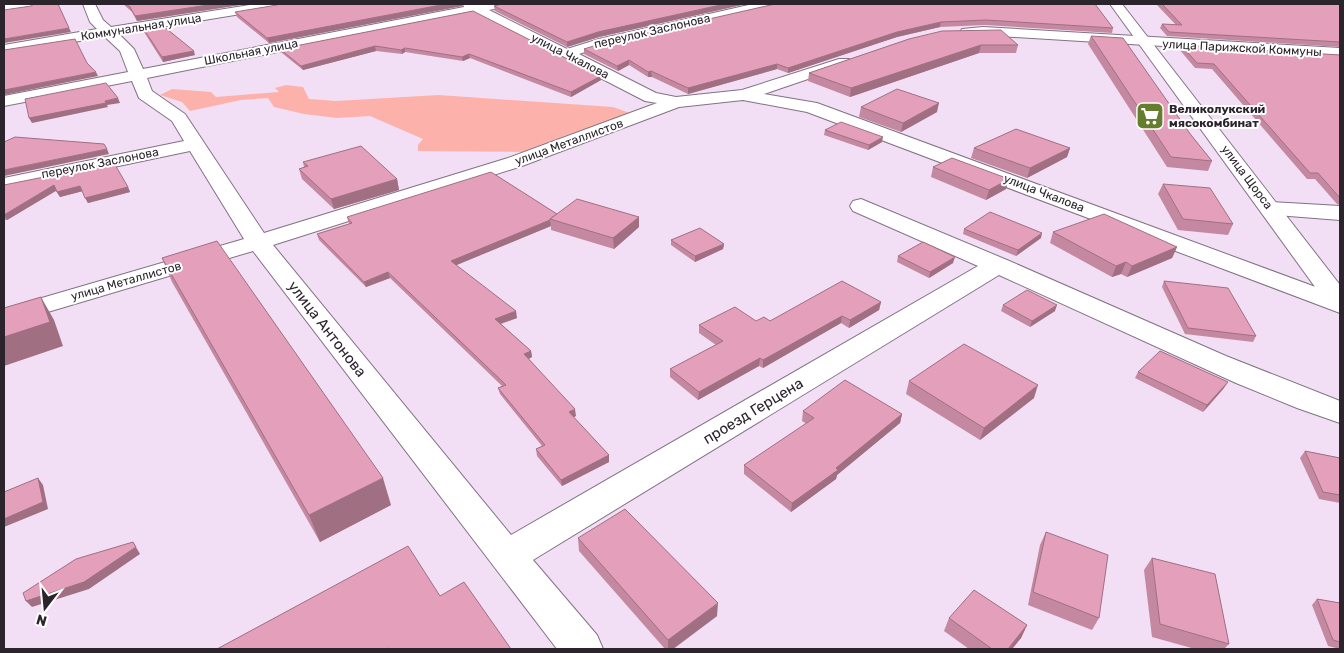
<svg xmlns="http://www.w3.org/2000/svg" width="1344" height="653" viewBox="0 0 1344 653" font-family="Rubik,sans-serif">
<rect width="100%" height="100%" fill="#f2dff5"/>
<path fill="#fcb2aa" d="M286 85 303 87 309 99 336 101 439 95 613 107 630 113 565 136 530 152 418 151V145L423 139 370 116 337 118 304 114 274 107 268 98 241 100 190 111 182 102 160 95 172 89 211 92 216 97 279 92 275 88Z"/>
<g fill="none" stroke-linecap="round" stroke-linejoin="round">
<defs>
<g id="street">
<path d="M4 4H38L32 8 4 12Z"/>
<path d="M83 4H95L103 20 111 27 256 4H284L278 8 119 34 134 49 143 69 464 7 463 4H504L503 7 489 10 567 49 599 39 753 4H775L774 7 603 46 579 54 656 93 676 97 742 90 839 59H849L852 62 849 65 764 94 817 103 1340 296V313L807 112 743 100 679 107 522 166 273 245 511 535 978 266 853 211 850 206 853 201 861 199 1007 260 1226 356 1340 401V423L1297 408 1236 383 999 275 533 560 597 635 603 649H557L253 251 4 325V309L244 239 190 151 4 190V178L184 141 172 121 139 98 132 81 4 106V96L128 72 120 51 105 37 4 53V45L97 29 90 22ZM474 13 645 101 657 103 508 158 264 233 185 114 152 91 147 78Z"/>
<path d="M983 27 1340 48V57L983 35H962L960 32 962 29Z"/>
<path d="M1271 202 1340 206V220L1263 214 1260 209 1263 204Z"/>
</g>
<path id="secondary" d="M1110 4H1122L1340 285V311L1331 309Z"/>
</defs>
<use href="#street" stroke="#827284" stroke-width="2"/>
<use href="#secondary" stroke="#827284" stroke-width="2"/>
<use href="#street" fill="#fff" fill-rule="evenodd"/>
<use href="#secondary" fill="#fff" fill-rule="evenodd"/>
</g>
<g fill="#c489a0">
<path d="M123 4H246L137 21 132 12Z"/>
<path d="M502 4H746L599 37 567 47 495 11 494 6Z"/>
<path d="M775 4 1113 28 1112 33 985 25 940 27 897 37 788 73 777 69 688 94 652 77H648L629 65 618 71 584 54V49Z"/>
<path d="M1157 4H1340V47L1167 36 1160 28 1162 24 1176 25 1157 5Z"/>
<path d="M462 6 269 43 237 17 235 12Z"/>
<path d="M473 11 601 80 571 97 470 58 463 61 405 52 402 54 376 51 303 70 282 53 280 49Z"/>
<path d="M143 28 195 55 163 62 144 32Z"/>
<path d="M1091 36 1191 135 1212 161 1208 171 1167 167 1088 44Z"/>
<path d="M909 39 1018 45 1016 53H979L850 97 808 81 809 73Z"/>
<path d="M1181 45 1340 55V205L1337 204 1315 179H1307L1212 69 1195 68 1179 49Z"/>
<path d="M861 107 937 112 901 132 859 117Z"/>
<path d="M825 130 882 142 868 150 824 135Z"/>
<path d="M974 148H1070L1067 157 1027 178 971 158Z"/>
<path d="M303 162 397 179 399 190 334 209 302 179 299 169 304 167Z"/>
<path d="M933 167 1006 189 986 200 931 177Z"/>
<path d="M1163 184 1233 224 1228 235 1178 230 1158 194Z"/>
<path d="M4 185 128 187 130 192 88 203 83 191 60 197 56 191 7 220H4Z"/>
<path d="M557 214 639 217V227L614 249 551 230V226L456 265 517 318 501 324 531 351 532 357 529 359 576 416 573 417 609 455V462L562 486 537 456 536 449 542 446 500 394 498 388 502 386 390 278 366 287 319 240 317 234 349 224 347 217Z"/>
<path d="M964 229 1041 238 1016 256 963 234Z"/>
<path d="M1053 232 1177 247 1172 258 1127 277 1121 274 1112 277 1050 243Z"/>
<path d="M671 240 724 244 723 249 695 262 671 245Z"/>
<path d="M898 256 953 263 929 278 897 262Z"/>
<path d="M162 258 391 505 320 542 172 282Z"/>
<path d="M1164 281 1256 336 1253 342 1185 334 1162 287Z"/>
<path d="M881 302 879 310 849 328 841 323 763 368 759 366 698 400 670 377V369L716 345 699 333V325L756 321H770Z"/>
<path d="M1003 305 1055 311 1030 327 1001 311Z"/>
<path d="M1138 372 1224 388 1203 412 1135 378Z"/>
<path d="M909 381 1034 398 980 440 906 394Z"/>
<path d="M803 411 902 414 900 423 837 475 836 479 791 512 744 474V465L807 424 802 421Z"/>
<path d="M1305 451 1340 458V503L1319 499 1300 458Z"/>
<path d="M1046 532 1099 618 1092 630 1028 605 1040 545Z"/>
<path d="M578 538 717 616 673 649H665L579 551Z"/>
<path d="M1152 558 1229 644 1224 649H1195L1152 637 1144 570Z"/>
<path d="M1317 599 1340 603V649L1328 646 1312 605Z"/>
<path d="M949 618 1027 625 1021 638 1012 649H969L944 631Z"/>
</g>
<g fill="#a06f82">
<path d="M215 4H246L137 21 135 16Z"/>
<path d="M446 4H462V6L269 43 267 38Z"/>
<path d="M725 4H746L599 37 567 47V42L598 32Z"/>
<path d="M941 22 940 27 897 37 788 73V68L897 32Z"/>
<path d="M69 28 71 32 4 43V39Z"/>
<path d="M981 45 979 53 850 97 851 88Z"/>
<path d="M375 46 376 51 303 70 301 66Z"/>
<path d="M405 48V52L402 54 401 50Z"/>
<path d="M194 51 195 55 163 62 162 57Z"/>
<path d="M469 54 470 58 463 61 462 57Z"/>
<path d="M629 60V65L618 71 617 66Z"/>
<path d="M777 64V69L688 94V88Z"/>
<path d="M651 71 652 77H648V72Z"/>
<path d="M96 72 98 76 4 95V90Z"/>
<path d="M601 76V80L571 97V92Z"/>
<path d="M118 98 120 103 107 105 108 107 32 123 29 118Z"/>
<path d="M939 103 937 112 901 132 903 123Z"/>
<path d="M883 137 882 142 868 150 869 145Z"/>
<path d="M1070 148 1067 157 1027 178 1030 168Z"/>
<path d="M107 149 109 154 4 176V170Z"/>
<path d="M397 179 399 190 334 209 331 199Z"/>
<path d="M1009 179 1006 189 986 200 989 190Z"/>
<path d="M54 185 57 190 7 220 4 215Z"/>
<path d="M80 186 83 191 60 197 57 192Z"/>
<path d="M128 187 130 192 88 203 85 198Z"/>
<path d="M639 217V227L614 249 613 238Z"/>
<path d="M550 220 551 226 452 267 451 261Z"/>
<path d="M1042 233 1041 238 1016 256 1018 250Z"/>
<path d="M724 244 723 249 695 262V256Z"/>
<path d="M1177 247 1172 258 1127 277 1132 266Z"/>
<path d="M955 257 953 263 929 278 930 272Z"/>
<path d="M1126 262 1121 274 1112 277 1116 266Z"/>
<path d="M388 272 390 278 366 287 364 282Z"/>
<path d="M41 297 54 320 63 346 4 366V337Z"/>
<path d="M881 302 879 310 849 328 850 320Z"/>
<path d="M1057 305 1055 311 1030 327 1032 321Z"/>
<path d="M516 311 517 318 496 325 495 319Z"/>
<path d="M842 316 841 323 763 368V360Z"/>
<path d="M531 351 532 357 525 360 524 354Z"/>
<path d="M760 358 759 366 698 400 699 392Z"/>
<path d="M1228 382 1224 388 1203 412 1207 405Z"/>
<path d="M1038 385 1034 398 980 440 984 428Z"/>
<path d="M575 409 576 416 570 419 569 412Z"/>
<path d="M902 414 900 423 837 475 836 479 791 512 792 503Z"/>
<path d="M609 455V462L562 486 561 480Z"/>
<path d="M38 478 43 485 48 509 4 527V519Z"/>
<path d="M383 478 391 505 320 542 309 515Z"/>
<path d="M133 542 140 554 89 589 32 607 26 601Z"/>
<path d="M718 603 717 616 673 649H668V640Z"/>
<path d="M1027 625 1021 638 1012 649H1008Z"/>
</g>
<g fill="#e49fba" stroke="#a06f82">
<path d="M34 4H58L69 28 4 39V10L31 6Z"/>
<path d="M126 4H215L135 16 130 7Z"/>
<path d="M279 4H446L267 38 235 12 277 5Z"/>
<path d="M502 4H725L598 32 567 42 494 6Z"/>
<path d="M775 4H1095L1113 28 986 20 941 22 897 32 788 68 777 64 688 88 651 71 648 72 629 60 617 66 584 49 603 43Z"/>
<path d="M1162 4H1340V42L1169 32 1162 24 1182 25Z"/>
<path d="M473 11 601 76 571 92 469 54 462 57 405 48 401 50 375 46 301 66 280 49Z"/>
<path d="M162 25 194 51 162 57 143 28Z"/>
<path d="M1001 30 1018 45H981L851 88 809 73 909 39 942 31Z"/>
<path d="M1091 36 1123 38 1191 135 1212 161 1171 157Z"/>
<path d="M75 39 87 63 96 72 4 90V50Z"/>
<path d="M1181 45 1340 55V198L1318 173H1310L1214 64 1197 63Z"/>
<path d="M106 83 118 98 105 101 106 103 29 118 25 99Z"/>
<path d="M897 89 939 103 903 123 861 107Z"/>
<path d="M841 122 883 137 869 145 825 130Z"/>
<path d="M1016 129 1070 148 1030 168 974 148Z"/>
<path d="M15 137 104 144 107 149 4 170V142Z"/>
<path d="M361 146 397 179 331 199 299 169 308 166 303 162Z"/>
<path d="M952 158 1009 179 989 190 933 167Z"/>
<path d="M114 163 128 187 85 198 80 186 57 192 54 185 4 215V185Z"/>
<path d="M491 172 557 214 550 219V220L451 261 516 311 495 319 531 351 524 354 575 409 569 412 609 455 561 480 536 449 545 445 498 388 506 385 388 272 364 282 317 234 352 223 347 217Z"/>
<path d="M1163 184 1210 188 1233 224 1183 219Z"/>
<path d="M577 199 639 217 613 238 550 219Z"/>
<path d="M990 212 1042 233 1018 250 964 229Z"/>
<path d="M1104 214 1177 247 1132 266 1126 262 1116 266 1053 232Z"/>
<path d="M700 228 724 244 695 256 671 240Z"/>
<path d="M217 241 383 478 309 515 162 258Z"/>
<path d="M923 242 955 257 930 272 898 256Z"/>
<path d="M842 281 881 302 850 320 842 316 763 360 760 358 699 392 670 369 723 341 699 325 735 307 756 321 764 317 770 321Z"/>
<path d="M1164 281 1228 288 1256 336 1188 328Z"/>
<path d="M1027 290 1057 305 1032 321 1003 305Z"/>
<path d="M41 297 50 322 4 337V308Z"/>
<path d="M964 344 1038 385 984 428 909 381Z"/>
<path d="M1160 351 1228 382 1207 405 1138 372Z"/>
<path d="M845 380 902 414 836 468 838 470 792 503 744 465 814 418 803 411Z"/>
<path d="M1305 451 1340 458V495L1323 492Z"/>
<path d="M38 478 43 502 4 519V492Z"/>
<path d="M625 509 718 603 668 640 578 538Z"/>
<path d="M1046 532 1108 555 1099 618 1033 592Z"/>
<path d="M133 542 136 547 84 582 26 601 23 593 76 559Z"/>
<path d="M408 546 440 596 464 582 511 649H388V648L386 649H217Z"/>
<path d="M1152 558 1215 574 1229 644 1160 624Z"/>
<path d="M974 590 1027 625 1008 649H992L949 618Z"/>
<path d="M1317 599 1340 603V642L1333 640Z"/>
</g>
<defs>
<symbol id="supermarket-square" viewBox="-11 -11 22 22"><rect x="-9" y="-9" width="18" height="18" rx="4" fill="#667d2e" stroke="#fff"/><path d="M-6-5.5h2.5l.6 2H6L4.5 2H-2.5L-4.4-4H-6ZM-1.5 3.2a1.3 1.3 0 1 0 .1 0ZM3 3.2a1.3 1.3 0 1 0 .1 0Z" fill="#fff"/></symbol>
</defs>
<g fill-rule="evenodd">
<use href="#supermarket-square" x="1134" y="100" width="32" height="32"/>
</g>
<g text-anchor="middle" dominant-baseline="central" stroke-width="4" stroke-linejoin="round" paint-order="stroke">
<g font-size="12" fill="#2b242c" stroke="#fff">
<text transform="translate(141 27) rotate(-9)">Коммунальная улица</text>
<text transform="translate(652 31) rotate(-13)">переулок Заслонова</text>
<text transform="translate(1242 48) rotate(3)">улица Парижской Коммуны</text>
<text transform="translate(251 52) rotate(-11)">Школьная улица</text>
<text transform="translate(570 56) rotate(27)">улица Чкалова</text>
<text transform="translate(569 142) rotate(-20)">улица Металлистов</text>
<text transform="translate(100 163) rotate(-11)">переулок Заслонова</text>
<text transform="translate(1247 177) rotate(53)">улица Щорса</text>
<text transform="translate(1044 193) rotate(21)">улица Чкалова</text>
<text transform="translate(126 281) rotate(-16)">улица Металлистов</text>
</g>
<g font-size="12" font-weight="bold" fill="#2b242c" stroke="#fff" text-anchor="start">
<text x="1169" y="109">Великолукский<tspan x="1169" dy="14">мясокомбинат</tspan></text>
</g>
<g font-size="15" fill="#2b242c" stroke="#fff">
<text transform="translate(327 329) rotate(52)">улица Антонова</text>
<text transform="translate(753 411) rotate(-31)">проезд Герцена</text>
</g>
</g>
<rect width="1344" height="653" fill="none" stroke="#2b242c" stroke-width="10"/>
<g transform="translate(45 608) rotate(196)" stroke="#ffffff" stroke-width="4" paint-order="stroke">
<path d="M0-4L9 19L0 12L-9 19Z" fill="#2b242c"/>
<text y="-8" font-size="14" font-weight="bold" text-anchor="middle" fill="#2b242c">N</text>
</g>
</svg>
